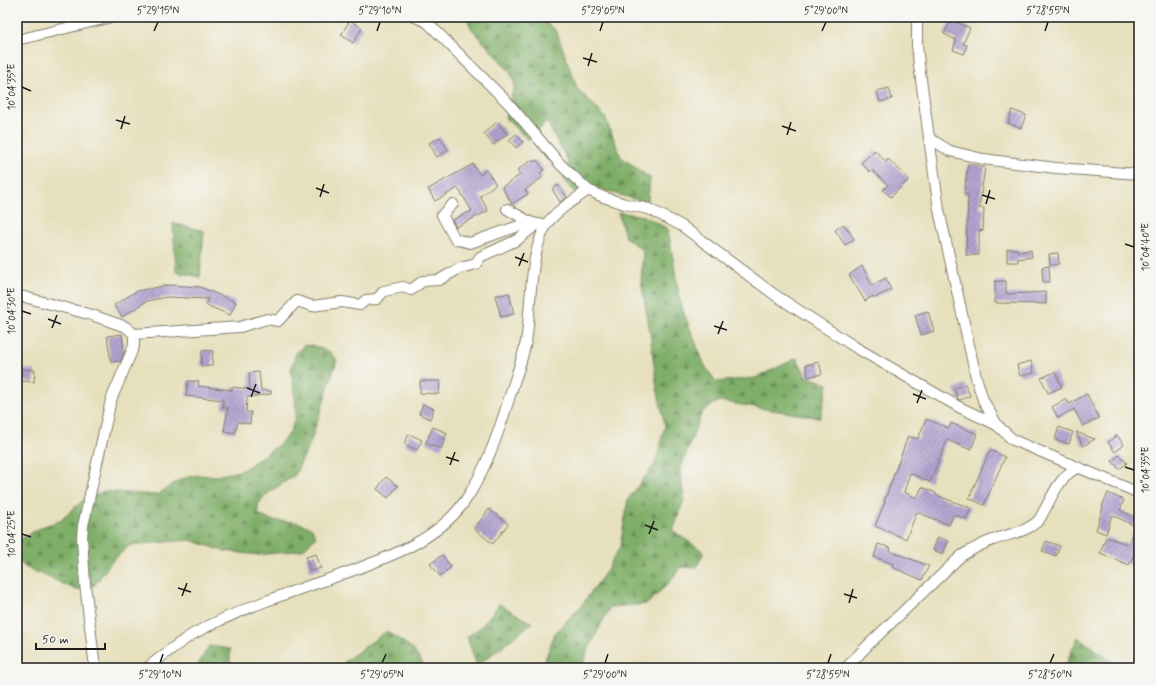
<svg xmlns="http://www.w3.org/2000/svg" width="1156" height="685" viewBox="0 0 1156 685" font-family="Mynerve,sans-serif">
<defs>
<pattern id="forest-firs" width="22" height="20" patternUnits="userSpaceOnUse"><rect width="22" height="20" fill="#7fae68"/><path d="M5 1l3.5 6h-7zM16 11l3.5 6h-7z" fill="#678d55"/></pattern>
<pattern id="building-hatch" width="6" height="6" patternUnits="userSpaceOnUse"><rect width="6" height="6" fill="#b0a3cf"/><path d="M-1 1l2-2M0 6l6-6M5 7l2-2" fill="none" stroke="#8e84a7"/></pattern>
</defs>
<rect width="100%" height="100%" fill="#f6f6f2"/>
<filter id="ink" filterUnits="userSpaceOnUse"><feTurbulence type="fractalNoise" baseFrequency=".025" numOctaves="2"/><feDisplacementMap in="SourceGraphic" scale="8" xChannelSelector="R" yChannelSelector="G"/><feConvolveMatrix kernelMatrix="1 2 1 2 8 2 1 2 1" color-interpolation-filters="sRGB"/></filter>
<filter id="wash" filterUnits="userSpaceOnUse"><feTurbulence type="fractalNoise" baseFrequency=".012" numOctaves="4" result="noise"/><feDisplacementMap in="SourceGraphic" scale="16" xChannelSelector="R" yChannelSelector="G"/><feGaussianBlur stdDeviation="0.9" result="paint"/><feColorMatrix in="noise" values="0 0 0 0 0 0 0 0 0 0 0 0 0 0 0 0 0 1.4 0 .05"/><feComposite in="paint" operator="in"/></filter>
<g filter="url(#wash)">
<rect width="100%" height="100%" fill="#e7e0bd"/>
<g fill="url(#forest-firs)" stroke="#4e6542">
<path d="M467 17H538L556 30 577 88 605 117 621 157 650 178 648 201H641L596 188 575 193 564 179 568 162 547 122 528 140 505 118 515 85 510 72 471 28Z"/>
<path d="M618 212 644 216 668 229 681 306 705 366 716 382 755 378 797 358 806 376 828 384 820 418 719 401 702 412 680 470 684 500 673 531 704 552 696 568 680 567 671 581 647 604 610 607 587 652 582 668H542L555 633 581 606 605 573 620 547 628 499 655 464 665 426 657 388 649 326 641 281 643 250 625 237Z"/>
<path d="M173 223 204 231 200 277 176 272Z"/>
<path d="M311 345 330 352 337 360 310 444 299 466 295 475 264 496 258 505V514C273 523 277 520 293 522 299 522 306 526 312 528L316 536 303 550 259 555 224 551 190 540 130 545 111 562 94 586 77 590 25 567 17 560V541L44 526 60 521 81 502 104 491 157 495 181 479 198 475 216 476 243 470 277 446 290 433 296 415 295 399 291 370 296 353 303 346Z"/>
<path d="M499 604 532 623 477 666 467 637 482 626Z"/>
<path d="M387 631 412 648 426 668H342L345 661Z"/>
<path d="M1078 637 1118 666 1117 668H1066L1069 657Z"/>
<path d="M209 646 230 649V668H196Z"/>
</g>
<g id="blocks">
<g fill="url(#building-hatch)">
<path d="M350 20 362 28 353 43 341 35Z"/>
<path d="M951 20 970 28 963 44 967 45 964 54 953 50 956 40 944 34Z"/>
<path d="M889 88 892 99 880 102 877 91Z"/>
<path d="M1012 110 1026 115 1021 128 1008 123Z"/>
<path d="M497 122 507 134 493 145 484 133Z"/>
<path d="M516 134 523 142 516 148 509 140Z"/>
<path d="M440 137 448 150 437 157 429 143Z"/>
<path d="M875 150 886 162 888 159 909 179 891 197 883 190 888 185 872 170 870 172 861 163Z"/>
<path d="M532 160 533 162 537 160 544 170 540 173 543 177 525 190 528 194 512 204 502 187 520 175 517 170Z"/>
<path d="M473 164 480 175 486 170 496 184 480 196 488 211 456 227 452 220 472 211 458 188 435 201 428 189Z"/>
<path d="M968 164 985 167 979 208H984L983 231 979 230V255H966L968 195 964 194Z"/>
<path d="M558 185 567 197 560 202 552 189Z"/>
<path d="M844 224 854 239 845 245 835 230Z"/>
<path d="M1007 249H1018V252L1031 250 1032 257 1018 259V262H1007Z"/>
<path d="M1058 253 1059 264 1050 265 1049 254Z"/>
<path d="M862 266 872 285 886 278 891 290 874 298 873 296 865 301 849 275Z"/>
<path d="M1049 266 1050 282H1043L1042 267Z"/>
<path d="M995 281H1006V294L1046 292V304L995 303Z"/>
<path d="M169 285 200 287 236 302 230 315 206 305 208 299 167 297 147 301 122 317 114 305 137 291Z"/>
<path d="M509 293 514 314 501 317 495 296Z"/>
<path d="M928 311 934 331 921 335 915 315Z"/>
<path d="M122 334 124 352 121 361 111 362 107 336Z"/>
<path d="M202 350 213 351 212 366H201Z"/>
<path d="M1031 361 1034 373 1020 376 1017 365Z"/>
<path d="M819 362 822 374 808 377 806 365Z"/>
<path d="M21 369 35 370 34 382 20 381Z"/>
<path d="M259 372 261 390 271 391V394L247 397 246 412H251L250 424 238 422 235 433 224 431 228 408H223V400L186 396 188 381H199L198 386 232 390V387L250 389 249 373Z"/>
<path d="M1055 372 1062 387 1048 393 1041 378Z"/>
<path d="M420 381H440L439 394 420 393Z"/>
<path d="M965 384 970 396 960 400 958 399 954 389Z"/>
<path d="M1087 394 1099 418 1083 426 1074 409 1058 418 1052 407 1066 399 1069 404Z"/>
<path d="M423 404 434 409 430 419 419 414Z"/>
<path d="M926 419 949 428 951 423 977 434 971 450 947 440 930 482 910 473 904 492 917 498 922 487 936 493V495L971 508 966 519 954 514 949 525 917 512 906 539 875 526 885 502H884L908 436 918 439Z"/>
<path d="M433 427 447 433 441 449 426 443Z"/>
<path d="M1059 427 1073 432 1069 444 1055 439Z"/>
<path d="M1076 432 1095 439 1083 446Z"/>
<path d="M409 434 422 440 417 450 404 444Z"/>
<path d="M1117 435 1124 445 1115 452 1108 442Z"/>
<path d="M990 450 1005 457 984 505 969 498Z"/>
<path d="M1119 455 1127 463 1119 469 1112 461Z"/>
<path d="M386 477 398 486 388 498 377 489Z"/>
<path d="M1108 493 1124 500 1120 510 1139 519V544L1129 565 1100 553 1106 537 1127 544 1137 527 1112 515 1106 534 1096 530 1103 507 1102 506Z"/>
<path d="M489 509 508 524 493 544 474 529Z"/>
<path d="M938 537 948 541 943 554 933 550Z"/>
<path d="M1046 541 1060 546 1056 556 1042 551Z"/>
<path d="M878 544 891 548 890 551 929 566 922 580 892 567 893 564 874 557Z"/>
<path d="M316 554 321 568 310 571 306 557Z"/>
<path d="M442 555 451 567 440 576 430 564Z"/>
</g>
</g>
</g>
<g filter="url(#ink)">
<use href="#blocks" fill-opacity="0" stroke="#827e6c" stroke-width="1"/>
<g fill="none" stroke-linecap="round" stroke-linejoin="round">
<defs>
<g id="minor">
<path d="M415 17 427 22 509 104 561 165 588 190 603 197 625 204 649 209 682 226 775 295 855 347 959 407 997 425"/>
<path d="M917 17V45L919 65 939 210 976 377 983 400 997 425 1013 440 1139 493"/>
<path d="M17 40 112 17"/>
<path d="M929 138 950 151 983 159 1056 168 1139 174"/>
<path d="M453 204 442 215 455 239 470 243 530 222 537 224"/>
<path d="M507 209 530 222"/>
<path d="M17 295 92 315 126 327 134 334V346L111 400 83 526 82 538 85 584 95 668"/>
<path d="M134 334 240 327 267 319 278 321 297 301 312 306 342 302 360 305 366 300 377 299 384 291 403 287 411 290 423 281 439 280 460 268 476 264 480 257 517 240 537 224 546 225"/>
<path d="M147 668C162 656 177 644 193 634 215 622 238 612 261 603 285 594 308 586 332 578 378 561 435 544 465 501 488 467 501 425 513 386 518 370 525 352 527 335 531 302 530 256 545 227 553 212 575 200 588 190"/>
<path d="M846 668 868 645 961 556C971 550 981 544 993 540 1009 534 1027 532 1039 520 1049 504 1059 474 1078 468"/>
</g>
</defs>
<use href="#minor" stroke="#827e6c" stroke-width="12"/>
<use href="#minor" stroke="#fff" stroke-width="10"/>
</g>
</g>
<path fill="none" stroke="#1c1c1c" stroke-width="1.5" d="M154 31 158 22M377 31 380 22M600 31 603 22M822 31 826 22M1045 31 1048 22M583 58 597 62M588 66 592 53M22 87 31 91M116 120 130 124M782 126 796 131M121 129 125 116M787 135 791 122M316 188 329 193M982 195 995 199M320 197 324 184M986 204 990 190M1125 244 1134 247M515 257 528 262M519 266 524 253M22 311 31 314M48 319 61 324M714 326 727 330M52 328 57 315M718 334 723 321M247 388 260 393M913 394 926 399M251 397 256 384M917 403 922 390M446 457 459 461M450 465 455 452M1125 467 1134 470M645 525 658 530M22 534 31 537M649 534 654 521M178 588 191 592M844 594 857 598M182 596 187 583M849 603 853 589M160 663 163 654M382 663 386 654M605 663 608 654M828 663 831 654M1050 663 1054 654"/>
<rect width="1156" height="685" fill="none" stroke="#f6f6f2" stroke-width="44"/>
<path d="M36 643v6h69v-6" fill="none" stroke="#1c1c1c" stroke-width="2"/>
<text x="42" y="643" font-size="12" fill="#1c1c1c" stroke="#f6f6f2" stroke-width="3" paint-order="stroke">50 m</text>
<rect x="22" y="22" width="1112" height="641" fill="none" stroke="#1c1c1c" stroke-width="1.5"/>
<g font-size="10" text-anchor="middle" fill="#1c1c1c">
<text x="158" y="14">5°29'15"N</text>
<text x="380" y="14">5°29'10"N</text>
<text x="603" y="14">5°29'05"N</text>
<text x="826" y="14">5°29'00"N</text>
<text x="1048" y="14">5°28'55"N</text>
<text transform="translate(11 87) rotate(-90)" y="4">10°04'35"E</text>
<text transform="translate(1145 247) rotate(-90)" y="4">10°04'40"E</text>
<text transform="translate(11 311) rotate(-90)" y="4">10°04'30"E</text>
<text transform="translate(1145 470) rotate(-90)" y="4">10°04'35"E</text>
<text transform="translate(11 534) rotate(-90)" y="4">10°04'25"E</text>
<text x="160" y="678">5°29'10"N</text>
<text x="382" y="678">5°29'05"N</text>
<text x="605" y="678">5°29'00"N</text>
<text x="828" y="678">5°28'55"N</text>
<text x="1050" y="678">5°28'50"N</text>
</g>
</svg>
